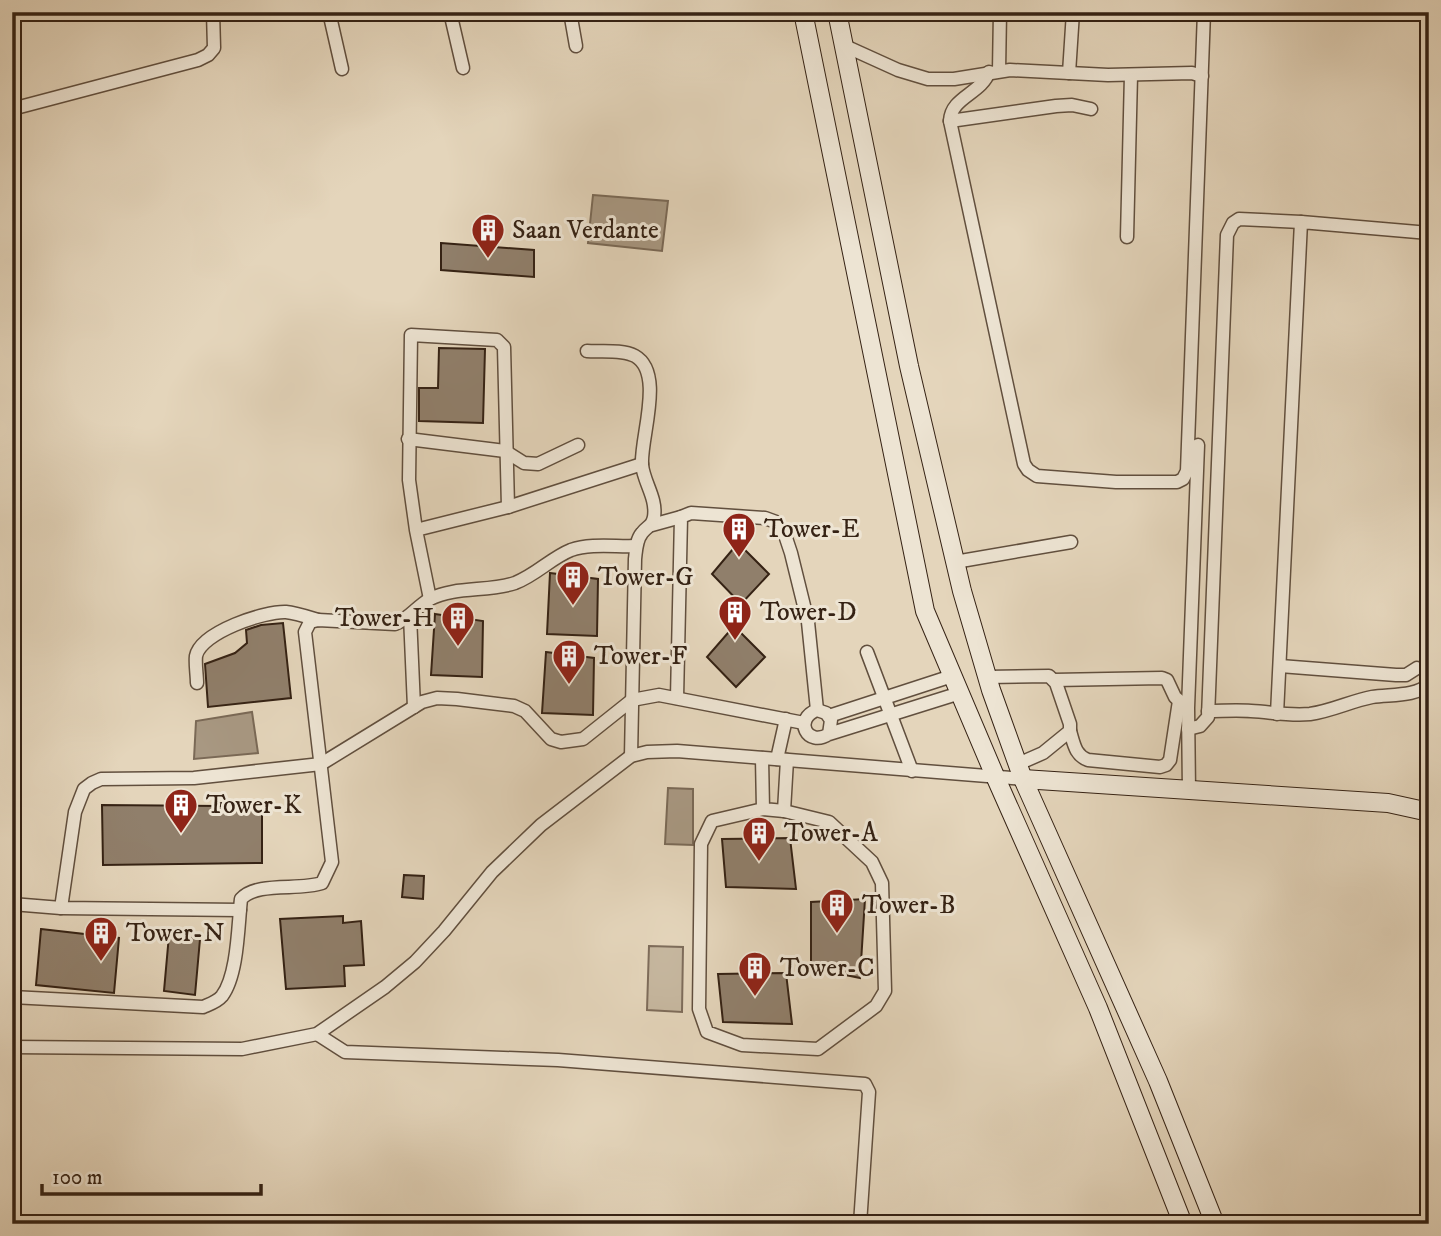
<svg xmlns="http://www.w3.org/2000/svg" width="1441" height="1236" viewBox="0 0 1441 1236" font-family="'IM FELL DW Pica',serif">
<rect width="100%" height="100%" fill="#e4d5bb"/>
<filter id="stains"><feTurbulence type="fractalNoise" baseFrequency=".00286" numOctaves="4"/><feColorMatrix values="0 0 0 0 .2 0 0 0 0 .09 0 0 0 0 .02 0 0 0 .5 -.17"/></filter>
<radialGradient id="worn" r=".72"><stop offset=".6" stop-color="#630" stop-opacity="0"/><stop offset="1" stop-color="#630" stop-opacity=".3"/></radialGradient>
<path fill="#c6b79f" stroke="#7e6c5a" stroke-width="2" d="M649 946 683 947 682 1012 647 1010Z"/>
<g fill="#a89882" stroke="#7a6956" stroke-width="2">
<path d="M593 195 668 201 662 251 588 243Z"/>
<path d="M252 712 258 753 194 759 196 721Z"/>
<path d="M668 788 693 789V845L665 844Z"/>
</g>
<g fill="#907f6b" stroke="#352214" stroke-width="2">
<path d="M441 243 534 250V277L441 270Z"/>
<path d="M439 348 485 349 483 423 419 421V388H438Z"/>
<path d="M738 543 769 574 741 604 712 574Z"/>
<path d="M550 573 598 579 597 636 547 634Z"/>
<path d="M435 614 483 621 482 677 431 675Z"/>
<path d="M283 623 291 698 208 707 205 664 235 653 247 643 246 630 261 625Z"/>
<path d="M734 626 765 657 736 687 707 657Z"/>
<path d="M546 652 594 658 593 715 542 713Z"/>
<path d="M220 803 262 804V863L103 865 102 805 220 806Z"/>
<path d="M790 838 796 889 726 887 722 839Z"/>
<path d="M404 875 424 876 423 899 402 897Z"/>
<path d="M865 899 860 978 811 968V902Z"/>
<path d="M343 916V923L361 921 364 965 344 966 345 986 286 989 280 919Z"/>
<path d="M41 929 119 938 114 993 36 985Z"/>
<path d="M169 935 200 939 195 995 164 991Z"/>
<path d="M786 973 792 1024 723 1022 718 974Z"/>
</g>
<g fill="none" stroke-linecap="round" stroke-linejoin="round">
<defs>
<g id="street">
<path d="M329 12 342 69"/>
<path d="M450 12 463 68"/>
<path d="M570 12 576 46"/>
<path d="M845 46 898 70 928 79H954L1010 70 1108 75 1192 73 1202 76"/>
<path d="M999 71 1000 12"/>
<path d="M989 72C981 94 951 97 950 121L1024 464 1028 470 1037 476 1116 482H1177L1183 479 1187 471 1204 12"/>
<path d="M1069 73 1073 12"/>
<path d="M12 109 198 60 208 55 214 48 213 12"/>
<path d="M950 121 1056 106 1072 105 1091 109"/>
<path d="M1127 237 1131 75"/>
<path d="M587 351C601 352 622 349 635 356 665 373 640 438 642 465 644 483 657 498 654 517 652 527 647 526 642 533 636 540 636 551 635 559L631 756"/>
<path d="M408 439 505 451 524 463 538 464 578 445"/>
<path d="M508 507 642 464"/>
<path d="M652 525 681 517"/>
<path d="M416 530 508 507 504 347 497 340 411 335 409 480 416 530 430 599"/>
<path d="M955 562 1071 542"/>
<path d="M410 616 414 707"/>
<path d="M867 652 912 771"/>
<path d="M1280 666 1396 675H1406L1417 668"/>
<path d="M987 677 1049 676 1056 683 1070 724V731L1043 753 1018 764"/>
<path d="M1054 680 1162 678 1167 680 1175 697 1183 704"/>
<path d="M197 683C197 675 195 664 196 656 201 632 265 611 286 612 296 613 308 617 318 620"/>
<path d="M677 698 681 517 691 513 765 518 776 522 784 532 791 553 808 622 817 710"/>
<path d="M1208 711C1222 711 1237 710 1251 711 1271 712 1289 716 1310 714 1332 711 1351 701 1372 697 1389 694 1416 697 1429 684"/>
<path d="M1277 714 1301 222 1429 233"/>
<path d="M829 716 952 676"/>
<path d="M1188 729 1200 726 1208 717 1227 235 1233 223 1239 219 1301 222"/>
<path d="M1070 731C1074 744 1075 755 1088 760L1160 767 1166 765 1170 760 1179 701"/>
<path d="M829 734 831 720 826 713 817 710C793 719 807 748 829 734L960 693"/>
<path d="M762 758 763 809 712 821 701 844 699 1009 707 1032 742 1045 818 1049 876 1006 885 991 882 883 872 862 829 822 784 811 763 809"/>
<path d="M777 759 786 719"/>
<path d="M1189 791 1188 708 1198 445"/>
<path d="M784 811 787 760"/>
<path d="M12 904 61 908 240 910"/>
<path d="M61 908 75 812 84 789 92 783 101 779 194 778 321 764 422 702 437 698 457 699 514 706 525 711 551 739 561 742 583 739 632 700 659 695 804 723"/>
<path d="M12 997 203 1007C210 1004 217 1002 222 996 238 975 238 925 241 899 257 881 299 891 322 883L332 862 305 632 310 622 318 620 395 624C409 619 417 606 430 599 455 586 489 592 515 583 536 575 551 558 571 550 591 543 616 547 636 546"/>
<path d="M317 1034 345 1052 558 1060 865 1084 869 1092 860 1224"/>
<path d="M12 1047 242 1049 317 1034 385 987 415 962 444 931 492 872 541 825 631 756 647 752 677 751 1023 779"/>
</g>
<g id="secondary">
<path d="M803 12 925 611 995 776 1098 1008 1183 1224"/>
<path d="M837 12 909 366 962 591 991 690 1023 779 1158 1081 1215 1224"/>
<path d="M1023 779 1388 803 1429 812"/>
</g>
</defs>
<use href="#street" stroke="#614f3e" stroke-width="15"/>
<use href="#secondary" stroke="#352214" stroke-width="20"/>
<use href="#street" stroke="#ede4d3" stroke-width="12"/>
<use href="#secondary" stroke="#ede4d3" stroke-width="18"/>
</g>
<defs>
<symbol id="building-pin" viewBox="-11 -11 22 30"><path d="M0 17L-7.5 6A9.5 9.5 0 1 1 7.5 6Z" fill="#8f2418" stroke="#ede4d3"/><path d="M-4-6H4V6H1V3H-1V6H-4ZM-2.5-4.3h1.7v1.8h-1.7ZM.8-4.3h1.7v1.8H.8ZM-2.5-1h1.7V.8h-1.7ZM.8-1h1.7V.8H.8Z" fill="#fff"/></symbol>
</defs>
<g fill-rule="evenodd">
<use href="#building-pin" x="469" y="211" width="38" height="52"/>
<use href="#building-pin" x="720" y="510" width="38" height="52"/>
<use href="#building-pin" x="554" y="558" width="38" height="52"/>
<use href="#building-pin" x="716" y="593" width="38" height="52"/>
<use href="#building-pin" x="439" y="599" width="38" height="52"/>
<use href="#building-pin" x="550" y="637" width="38" height="52"/>
<use href="#building-pin" x="162" y="786" width="38" height="52"/>
<use href="#building-pin" x="740" y="814" width="38" height="52"/>
<use href="#building-pin" x="818" y="886" width="38" height="52"/>
<use href="#building-pin" x="82" y="914" width="38" height="52"/>
<use href="#building-pin" x="736" y="949" width="38" height="52"/>
</g>
<g text-anchor="middle" dominant-baseline="central" stroke-width="6" stroke-linejoin="round" paint-order="stroke">
<g font-size="26" fill="#352214" stroke="#ede4d3" text-anchor="start">
<text x="512" y="230">Saan Verdante</text>
<text x="764" y="529">Tower-E</text>
<text x="598" y="577">Tower-G</text>
<text x="760" y="612">Tower-D</text>
<text x="434" y="618" text-anchor="end">Tower-H</text>
<text x="594" y="656">Tower-F</text>
<text x="206" y="805">Tower-K</text>
<text x="784" y="833">Tower-A</text>
<text x="862" y="905">Tower-B</text>
<text x="126" y="933">Tower-N</text>
<text x="780" y="968">Tower-C</text>
</g>
</g>
<rect width="1441" height="1236" fill="none" stroke="#e4d5bb" stroke-width="42"/>
<rect x="14" y="14" width="1413" height="1208" fill="none" stroke="#352214" stroke-width="3.5"/>
<rect x="21" y="21" width="1399" height="1194" fill="none" stroke="#352214" stroke-width="2"/>
<path d="M42 1184v10h219v-10" fill="none" stroke="#352214" stroke-width="3.5"/>
<text x="52" y="1184" font-size="21" fill="#352214" stroke="#ede4d3" stroke-width="5" paint-order="stroke">100 m</text>
<rect width="100%" height="100%" filter="url(#stains)"/>
<rect width="100%" height="100%" fill="url(#worn)"/>
</svg>
